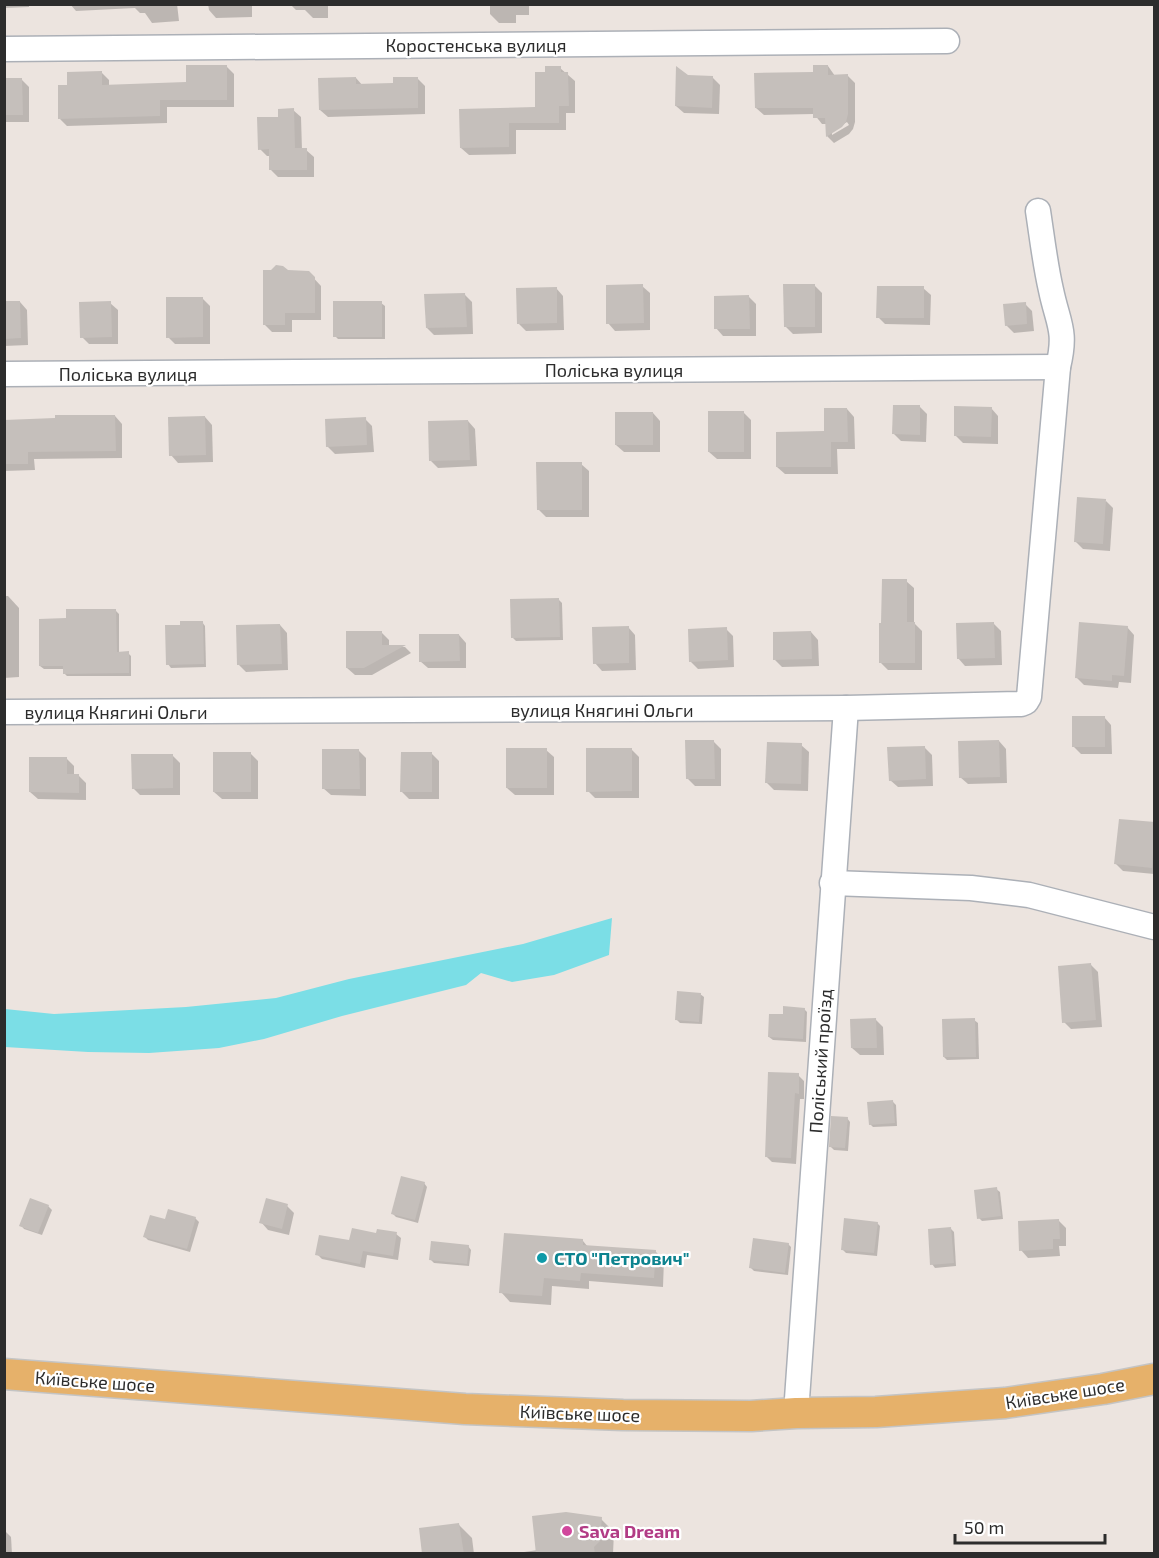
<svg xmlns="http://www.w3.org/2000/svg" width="1159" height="1558" viewBox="0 0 1159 1558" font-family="'Exo 2',sans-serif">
<rect width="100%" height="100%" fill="#ece4df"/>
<path fill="#7bdee6" d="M612 918 609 955 554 975 512 982 481 973 466 985 342 1016 264 1039 219 1048 149 1053 88 1052 5 1047V1009L54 1014 186 1007 276 998 349 979 523 944Z"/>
<g fill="#0003" fill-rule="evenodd">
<path d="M4 4H29V7L4 8Z"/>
<path d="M70 4H177L179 21 152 23 145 13H140L135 8 76 11Z"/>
<path d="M208 4H252V17L216 18 209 10Z"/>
<path d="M290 4H328V18H313L305 10H296Z"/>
<path d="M490 4H529V15H516V23H499L490 14Z"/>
<path d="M226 66 234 74V107H167V123L67 126 60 119 101 72 109 80V86L188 83Z"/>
<path d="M828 66 835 76H848L855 83V122L853 129 849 134 834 143 827 136V124H822L814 114 764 115 756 108ZM847 122 849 125 832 135V131Z"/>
<path d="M560 68 575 81V113H566V130H516V154L469 155 461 148 537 108Z"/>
<path d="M712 77 720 85 719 114 684 113 676 106Z"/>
<path d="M356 78 363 86 395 85 417 78 425 86V114L328 117 320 110Z"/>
<path d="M4 79H21L29 87V122H4Z"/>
<path d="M293 110 301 117 302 150H306L314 157V177H278L271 170V156H267L260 149 280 118Z"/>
<path d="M287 272H308L321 286V320H292V332H272L264 324Z"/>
<path d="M814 285 822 293V333L793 334 785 326Z"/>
<path d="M642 286 650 293V330L615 331 608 323Z"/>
<path d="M556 288 563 296 564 330 526 331 519 324Z"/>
<path d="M923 288 931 295 930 325 885 324 878 317Z"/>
<path d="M465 295 472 302 473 334 434 335 427 328Z"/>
<path d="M749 297 756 304V336H723L716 328Z"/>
<path d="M202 298 210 306V344H175L168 337Z"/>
<path d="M20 302 27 310 28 345 4 346V303Z"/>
<path d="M110 303 118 310V344H89L82 337Z"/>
<path d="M381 303 385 306V339H338L335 336Z"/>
<path d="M1025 304 1032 311 1034 331 1014 333 1006 325Z"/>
<path d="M920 407 927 414 926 442 901 441 894 434Z"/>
<path d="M991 408 998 416V444L963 443 955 435Z"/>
<path d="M847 409 854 417 855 449H837L838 474H785L777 467 826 433Z"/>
<path d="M743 412 751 420V459H717L709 452Z"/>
<path d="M653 413 660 421V452H624L616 445Z"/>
<path d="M115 416 122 424V458L34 459 35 470 4 471V421Z"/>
<path d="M205 417 212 425 213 462 178 463 171 455Z"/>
<path d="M365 419 372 426 374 452 335 454 327 446Z"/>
<path d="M468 421 475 429 477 466 438 468 431 461Z"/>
<path d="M581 464 589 471V517H546L538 509Z"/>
<path d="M1106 501 1113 508 1110 551 1083 549 1075 541Z"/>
<path d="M906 581 914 588V623L922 631V670H888L881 663Z"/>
<path d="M4 596H8L19 608V677L4 678Z"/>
<path d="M558 599 562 603 563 640 516 641 513 638Z"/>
<path d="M116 611 119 614V653H128L131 656V676H67L64 673V669H44L40 666 68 620Z"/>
<path d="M202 622 205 626 206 667 171 668 168 664 182 626Z"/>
<path d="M994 624 1001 631 1002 665 965 666 958 658Z"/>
<path d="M280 625 287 633 288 670 246 672 238 664Z"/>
<path d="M628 627 635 635 636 670 602 671 595 663Z"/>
<path d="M1127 627 1134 635 1131 683 1119 682 1118 688 1084 685 1076 677Z"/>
<path d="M726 629 733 636 734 667 698 669 690 661Z"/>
<path d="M381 632 389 640V647H405L411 653 372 675H355L347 668Z"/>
<path d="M811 632 818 640 819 666 782 667 775 660Z"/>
<path d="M459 635 466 643V668H428L420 661Z"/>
<path d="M1104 717 1111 725 1112 754H1081L1074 747Z"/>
<path d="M999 741 1006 749 1007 783 968 784 960 777Z"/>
<path d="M714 742 721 749V786H695L687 778Z"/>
<path d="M801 745 809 752 808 791 774 790 767 783Z"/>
<path d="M924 747 932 755 933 786 898 787 890 780Z"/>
<path d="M631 749 639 757V798H595L588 791Z"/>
<path d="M546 750 554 757V795H515L507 788Z"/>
<path d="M359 751 366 758V796L331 795 323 788Z"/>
<path d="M250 753 258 761V799H222L214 792Z"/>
<path d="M432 754 439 761V799H409L402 792Z"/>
<path d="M172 755 180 763V795H140L133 788Z"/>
<path d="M67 759 74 766V776H79L86 783V800L38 799 30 792Z"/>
<path d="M1154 824V874L1123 871 1116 864Z"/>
<path d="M1091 965 1098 972 1102 1027 1071 1029 1064 1022Z"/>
<path d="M700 994 704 997 702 1024 680 1023 677 1020Z"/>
<path d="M804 1009 807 1012 806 1042 773 1040 769 1037 784 1016Z"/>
<path d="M876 1020 883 1027 884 1055H860L852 1048Z"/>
<path d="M974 1020 978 1023 979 1059 947 1060 944 1057Z"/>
<path d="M798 1075 804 1081V1099H800L796 1164 772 1162 766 1156Z"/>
<path d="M893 1102 896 1105 897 1126 873 1127 870 1124Z"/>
<path d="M847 1118 850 1122 848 1151 834 1150 831 1147Z"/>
<path d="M424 1183 427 1187 418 1223 396 1217 393 1214Z"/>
<path d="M996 1189 1000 1192 1003 1219 982 1221 979 1218Z"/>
<path d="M48 1206 52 1210 42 1235 24 1229 21 1225Z"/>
<path d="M287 1206 294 1213 289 1235 268 1230 261 1222Z"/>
<path d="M195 1218 199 1222 190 1252 148 1240 145 1237 166 1221Z"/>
<path d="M1058 1220 1066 1228V1246H1059L1060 1256 1028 1258 1021 1250Z"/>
<path d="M877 1223 880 1226 877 1256 846 1253 842 1249Z"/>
<path d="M951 1229 954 1232 956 1266 935 1268 932 1264Z"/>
<path d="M396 1234 401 1238 398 1260 367 1255 365 1268 322 1259 317 1254 377 1235Z"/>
<path d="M583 1241 588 1247 655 1251 664 1260 663 1287 589 1281V1289L552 1286 551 1305 510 1302 501 1292Z"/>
<path d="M788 1244 791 1247 788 1275 754 1271 751 1268Z"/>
<path d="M468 1246 471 1250 469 1266 434 1263 430 1259Z"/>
<path d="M601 1519 614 1532 613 1554H510L538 1550Z"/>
<path d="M459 1525 472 1538 474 1554H423Z"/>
<path d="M4 1530 11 1537 12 1554H4Z"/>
</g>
<g fill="#c5bfbb">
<path d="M186 65H227V100H160V116L58 119V85H67V72L102 71V85L186 82Z"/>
<path d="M813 65H828V75L848 74V114L846 122 842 127 826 137 825 118H813V108H755L754 73 813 72Z"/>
<path d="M545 66H561V72H568L569 106H559V123H509V147L460 148 459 109 535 107V72H545Z"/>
<path d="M676 66 688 75 713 76 712 108 675 106Z"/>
<path d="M356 77V84L393 83V77H418V108L319 110 318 78Z"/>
<path d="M4 78H22L23 115H4Z"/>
<path d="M294 108 295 148H307V170H269V149L258 150 257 117H278V109Z"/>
<path d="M276 265 283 266 288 270 309 271 315 277V313H285V325H263V270H271Z"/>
<path d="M643 284 644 323 606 324V285Z"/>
<path d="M783 284H815V327H784Z"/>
<path d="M877 286H924V318H876Z"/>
<path d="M557 287V323L517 324 516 288Z"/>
<path d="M465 293 467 327 426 328 424 294Z"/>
<path d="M749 295 750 329H714V296Z"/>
<path d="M166 297H203V337L166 338Z"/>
<path d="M4 301H20L21 338 4 339Z"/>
<path d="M111 301 112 337 80 338 79 302Z"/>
<rect x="333" y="301" width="49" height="36"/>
<path d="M1026 302 1027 324 1005 326 1003 304Z"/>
<path d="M893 405H920V435L892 434Z"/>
<path d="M954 406 992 407 991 437 954 436Z"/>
<path d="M824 408H847L848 442H831V467H776V432L824 431Z"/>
<rect x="708" y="411" width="36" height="41"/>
<rect x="615" y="412" width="38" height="33"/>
<path d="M55 415H115L116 451 28 452V464H4V420L55 418Z"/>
<path d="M205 416 206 455 169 456 168 417Z"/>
<path d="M366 417 367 445 326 447 325 419Z"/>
<path d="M468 420 470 460 429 461 428 421Z"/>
<path d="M536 462H582V510H537Z"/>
<path d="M1077 497 1106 499 1103 544 1074 542Z"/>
<path d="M882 579H907V622H915V663H879V623H881Z"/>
<path d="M559 598 560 637 511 638 510 599Z"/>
<path d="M66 609H116L117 652 129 651V673L63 674V666H39V619L66 618Z"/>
<path d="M180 621H203L204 664 166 665 165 625H180Z"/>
<path d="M994 622 995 658 957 659 956 623Z"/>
<path d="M1079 622 1128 626 1124 676 1112 675V681L1075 678Z"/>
<path d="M280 624 282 664 237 665 236 625Z"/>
<path d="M629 626V663L593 664 592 627Z"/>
<path d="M727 627 728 660 689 662 688 629Z"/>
<path d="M346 631H382V645H406L364 668H346Z"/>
<path d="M811 631 812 659 773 660V632Z"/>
<path d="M419 634H459L460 661 419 662Z"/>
<rect x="1072" y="716" width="33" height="31"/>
<path d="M685 740H714L715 779H686Z"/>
<path d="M999 740 1000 777 959 778 958 741Z"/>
<path d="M767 742 802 743 801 784 765 783Z"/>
<path d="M925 746 926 779 889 781 887 747Z"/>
<rect x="506" y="748" width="41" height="40"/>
<path d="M586 748H632V791L586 792Z"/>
<path d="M322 749H359L360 789H322Z"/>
<rect x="213" y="752" width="38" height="40"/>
<path d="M401 752H432V792H400Z"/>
<path d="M131 754H173V788L132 789Z"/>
<path d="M29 757H67V774H79V793L29 792Z"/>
<path d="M1119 819 1155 822 1152 868 1114 864Z"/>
<path d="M1091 963 1096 1020 1062 1023 1058 966Z"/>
<path d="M677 991 701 993 699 1022 675 1020Z"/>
<path d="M783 1006 805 1008 803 1039 768 1037 769 1014H783Z"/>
<path d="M876 1018 877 1048H851L850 1019Z"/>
<path d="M975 1018 976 1057H943L942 1019Z"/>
<path d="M768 1072 799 1073V1094L795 1093 791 1158 765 1157Z"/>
<path d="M893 1100 895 1123 869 1125 867 1102Z"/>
<path d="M831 1116 848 1117 845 1148 829 1147Z"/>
<path d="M401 1176 425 1182 415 1220 391 1214Z"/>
<path d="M997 1187 1001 1216 977 1219 974 1190Z"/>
<path d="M30 1198 49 1205 38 1233 19 1226Z"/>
<path d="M266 1198 288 1204 282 1229 259 1223Z"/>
<path d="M168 1209 196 1217 187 1249 143 1237 150 1215 165 1219Z"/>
<path d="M844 1218 878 1222 874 1253 841 1250Z"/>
<path d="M1059 1219 1060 1239H1053V1249L1019 1251 1018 1221Z"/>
<path d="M951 1227 954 1263 930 1265 928 1229Z"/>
<path d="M352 1228 376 1233 377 1229 397 1232 393 1256 363 1251 360 1264 315 1255 319 1235 349 1240Z"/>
<path d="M504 1233 583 1239V1245L656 1250 654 1278 581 1273 580 1281 544 1278 542 1296 499 1293Z"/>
<path d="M753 1238 789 1243 785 1273 749 1268Z"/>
<path d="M431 1241 469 1245 467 1264 429 1260Z"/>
<path d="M566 1512 602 1517 600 1541 594 1547 595 1554H536L532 1516Z"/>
<path d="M459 1523 464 1554H422L419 1528Z"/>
</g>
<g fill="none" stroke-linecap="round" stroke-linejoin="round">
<defs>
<g id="minor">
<path d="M4 49 947 41"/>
<path d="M4 374 1058 367"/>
<path d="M4 712 846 708 1021 704 1026 702 1029 697 1058 367C1067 330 1058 324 1051 290 1045 264 1042 237 1038 211"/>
<path d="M832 883 971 888 1029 895 1154 927"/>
<path d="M796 1413 846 708"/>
</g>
<path id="major" d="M4 1374 465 1409 623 1415 751 1416 796 1413 876 1412 1005 1403 1103 1389 1154 1379"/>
</defs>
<use href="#minor" stroke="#acb0b7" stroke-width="27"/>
<use href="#major" stroke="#c4c4c4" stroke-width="33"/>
<use href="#minor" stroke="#fff" stroke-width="24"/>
<use href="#major" stroke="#e6b16a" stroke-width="30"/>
</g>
<circle fill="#0f9aa8" stroke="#fff" stroke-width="2" cx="542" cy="1258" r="6"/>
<circle fill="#d1479c" stroke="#fff" stroke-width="2" cx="567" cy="1531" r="6"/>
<g text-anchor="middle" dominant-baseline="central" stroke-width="4.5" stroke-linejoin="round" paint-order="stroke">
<g font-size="18" fill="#2c2c2c" stroke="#fff">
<text x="476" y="45">Коростенська вулиця</text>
<text x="614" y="370">Поліська вулиця</text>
<text x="128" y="374">Поліська вулиця</text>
<text x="602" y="710">вулиця Княгині Ольги</text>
<text x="116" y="712">вулиця Княгині Ольги</text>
<text transform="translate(820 1061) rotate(-86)">Поліський проїзд</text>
<text transform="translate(95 1381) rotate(4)">Київське шосе</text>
<text transform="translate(1065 1393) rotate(-9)">Київське шосе</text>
<text transform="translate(580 1413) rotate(2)">Київське шосе</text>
</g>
<g font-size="18" font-weight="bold" fill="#0d838f" stroke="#fff" text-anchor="start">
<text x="554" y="1258">СТО "Петрович"</text>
</g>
<g font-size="18" font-weight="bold" fill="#b23c85" stroke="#fff" text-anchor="start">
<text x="579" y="1531">Sava Dream</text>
</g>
</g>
<rect width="1159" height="1558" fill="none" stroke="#2c2c2c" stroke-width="12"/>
<path d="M955 1534v9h150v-9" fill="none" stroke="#2c2c2c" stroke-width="3"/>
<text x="964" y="1534" font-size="18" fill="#2c2c2c" stroke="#ffffff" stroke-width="4.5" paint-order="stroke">50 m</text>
</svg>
